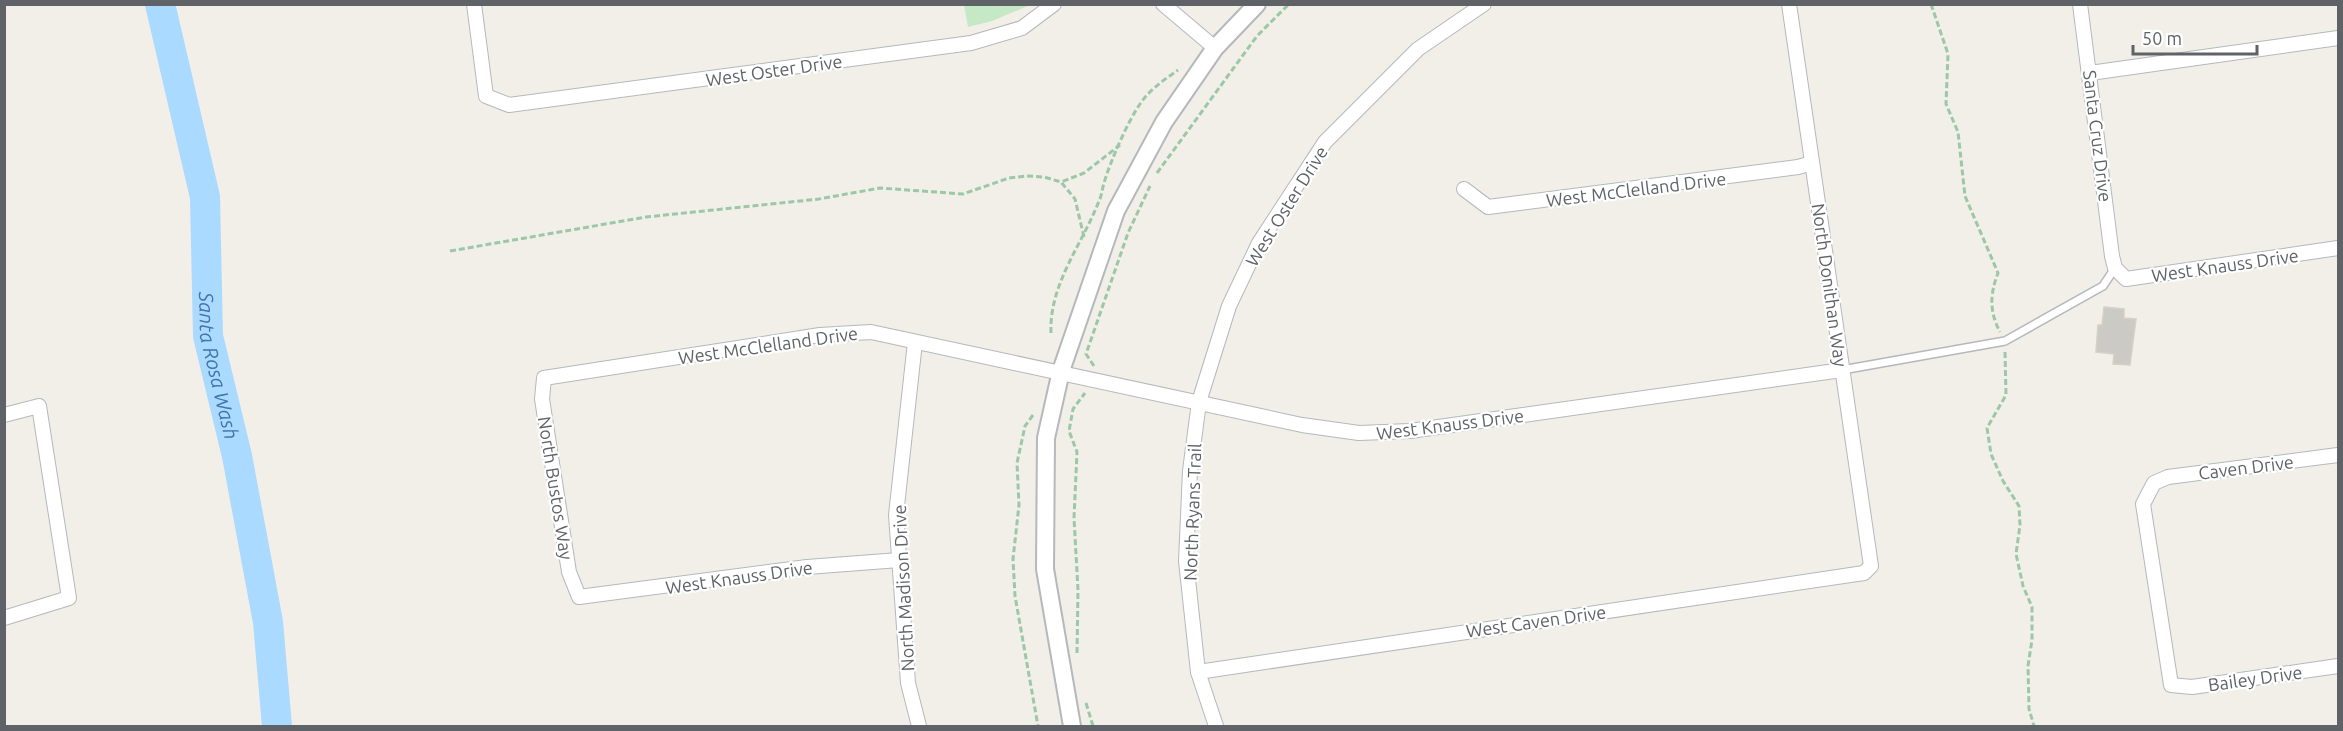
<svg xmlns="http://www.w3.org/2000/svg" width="2343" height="731" viewBox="0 0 2343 731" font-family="Ubuntu,sans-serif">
<rect width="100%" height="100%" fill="#f1efe8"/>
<path fill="#c5e8c5" d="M964 5V4L1030 5 992 21 968 27Z"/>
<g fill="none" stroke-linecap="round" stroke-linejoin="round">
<path stroke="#aadaff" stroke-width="30" id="s1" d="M160 4 205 197 208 336 237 456 268 622 277 726"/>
</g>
<path fill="#cccac5" stroke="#d6d1c6" stroke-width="1.5" d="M2104 307 2124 309V318L2136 319 2130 365 2113 364 2114 354 2096 352 2098 325H2102Z"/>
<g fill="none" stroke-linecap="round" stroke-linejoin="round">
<defs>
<path id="service" d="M1842 370 2005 341 2103 286 2115 268"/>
<g id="minor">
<path d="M474 4 486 96 509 105 971 43 1022 28 1054 4"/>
<path d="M1163 4 1215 48"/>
<path d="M2080 4 2112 256 2115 268 2126 279 2338 248"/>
<path d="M2090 73 2338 38"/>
<path d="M1464 189 1488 207 1798 167 1812 163"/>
<path d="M915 342 896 515 908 683 919 726"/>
<path d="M4 415 39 406 69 598 4 618"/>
<path d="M2338 455 2168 477 2154 483 2143 504 2171 685 2192 687 2338 666"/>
<path d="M899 560 807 567 579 597 569 572 542 399 544 378 820 335 871 332 1302 425 1359 433 1410 431 1842 370"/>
<path d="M1198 672 1864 573 1871 566 1789 4"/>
<path d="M1216 726 1198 672 1186 561 1190 471 1199 402 1229 306 1259 243 1325 142 1418 49 1484 4"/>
</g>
<path id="tertiary" d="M1072 726 1045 569 1046 438 1061 371 1116 211 1164 122 1215 48 1257 4"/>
</defs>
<use href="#service" stroke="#b5b8bc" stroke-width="10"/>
<use href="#minor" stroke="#b5b8bc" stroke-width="16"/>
<use href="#tertiary" stroke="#b5b8bc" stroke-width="20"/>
<g stroke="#9cc7a9" stroke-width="3" stroke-dasharray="6 3" stroke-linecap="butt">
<path d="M1931 4 1948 54 1946 104 1958 132 1965 196 1998 273C1990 294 1989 311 2000 332"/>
<path d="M1157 173 1257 36 1289 4"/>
<path d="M1084 237 1075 199 1061 182 1084 173 1120 145"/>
<path d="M450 251 646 217 819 199 880 188 963 194 1009 178 1027 176 1044 177 1061 182"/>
<path d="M1051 333C1049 284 1082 245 1099 201 1102 195 1102 189 1104 183 1110 162 1128 121 1140 104 1150 89 1164 80 1178 70"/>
<path d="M2005 352 2006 395 1987 428 1991 454 2003 481 2019 506 2020 525 2016 554 2023 586 2032 607V640L2028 666 2029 709 2034 726"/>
<path d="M1094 366 1086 354 1128 233 1150 186"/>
<path d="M1033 415 1025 426 1017 463 1019 505 1013 559 1015 596 1038 726"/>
<path d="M1077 653 1078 590 1074 518 1077 452 1069 431 1073 409 1085 393"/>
<path d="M1086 703 1093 726"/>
</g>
<use href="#service" stroke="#fff" stroke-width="7"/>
<use href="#minor" stroke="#fff" stroke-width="14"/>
<use href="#tertiary" stroke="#fff" stroke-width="16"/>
</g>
<g text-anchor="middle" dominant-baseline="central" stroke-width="4.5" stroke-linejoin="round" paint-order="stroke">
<g font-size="18" fill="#5f6368" stroke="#fff">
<text transform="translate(774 70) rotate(-8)">West Oster Drive</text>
<text transform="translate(2098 136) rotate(83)">Santa Cruz Drive</text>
<text transform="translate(1636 189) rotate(-7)">West McClelland Drive</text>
<text transform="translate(1286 206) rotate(-58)">West Oster Drive</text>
<text transform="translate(2225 265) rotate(-8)">West Knauss Drive</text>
<text transform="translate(1830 285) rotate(82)">North Donithan Way</text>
<text transform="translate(768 345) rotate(-8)">West McClelland Drive</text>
<text transform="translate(1450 424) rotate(-7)">West Knauss Drive</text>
<text transform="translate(2246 467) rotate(-7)">Caven Drive</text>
<text transform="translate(556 488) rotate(81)">North Bustos Way</text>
<text transform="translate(1192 512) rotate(-88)">North Ryans Trail</text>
<text transform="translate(739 577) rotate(-8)">West Knauss Drive</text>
<text transform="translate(903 588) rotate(-93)">North Madison Drive</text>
<text transform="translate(1536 621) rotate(-8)">West Caven Drive</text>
<text transform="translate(2255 678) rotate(-8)">Bailey Drive</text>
</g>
<g font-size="20" font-style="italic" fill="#4174aa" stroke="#fff">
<text stroke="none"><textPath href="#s1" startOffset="368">Santa Rosa Wash</textPath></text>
</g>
</g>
<rect width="2343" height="731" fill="none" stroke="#5f6368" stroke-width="12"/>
<path d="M2133 45v9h124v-9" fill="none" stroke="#5f6368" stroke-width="3"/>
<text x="2142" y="45" font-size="18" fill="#5f6368" stroke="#ffffff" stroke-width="4.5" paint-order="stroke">50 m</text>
</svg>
